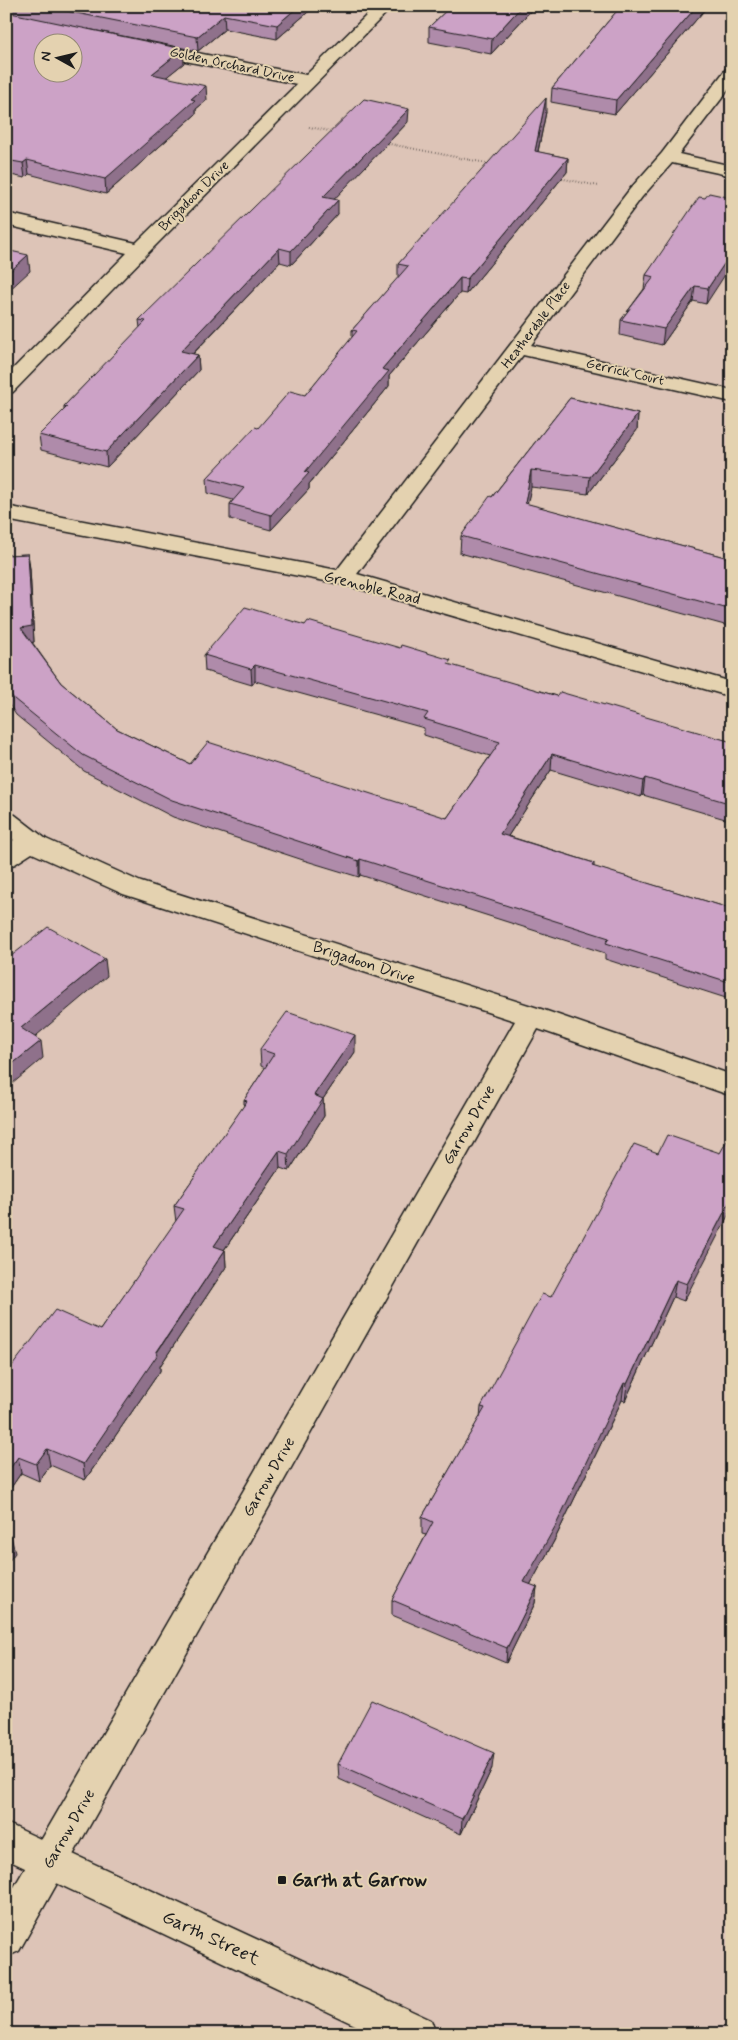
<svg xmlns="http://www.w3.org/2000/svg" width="738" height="2040" viewBox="0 0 738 2040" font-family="Mynerve,sans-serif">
<rect width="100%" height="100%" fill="#ddc4b7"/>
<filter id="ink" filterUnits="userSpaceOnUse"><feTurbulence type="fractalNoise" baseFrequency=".02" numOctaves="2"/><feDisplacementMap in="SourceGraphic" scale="10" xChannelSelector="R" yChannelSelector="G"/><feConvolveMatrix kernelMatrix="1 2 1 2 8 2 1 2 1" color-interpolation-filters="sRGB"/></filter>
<g filter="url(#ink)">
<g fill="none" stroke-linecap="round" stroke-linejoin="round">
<defs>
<g id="minor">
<path d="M376 6H393L147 254 13 392 6 394V376L127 253 6 225V213L136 243 297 84 142 52 140 48 142 44 148 43 306 75Z"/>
<path d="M732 68V85L679 154 732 166V176L672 163 642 197 531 345 732 390V402L523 355 357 574 732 682V697L346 585 6 520V506L337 570 630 189 662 153 726 69Z"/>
<path d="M6 813 15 815 46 839 141 882 541 1009 732 1075V1096L538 1029 19 1951 6 1957V1901L515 1021 123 894 32 853 15 864 6 867V845L14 840 6 834Z"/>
</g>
<path id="secondary" d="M6 1823 431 2020 436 2034H374L6 1859Z"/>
</defs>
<use href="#minor" stroke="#1c1c1c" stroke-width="3"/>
<use href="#secondary" stroke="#1c1c1c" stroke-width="3"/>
<g stroke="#1c1c1c" stroke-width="2" stroke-dasharray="0.5 2.5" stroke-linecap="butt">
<path d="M309 127 335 132"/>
<path d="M385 143 491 164"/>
<path d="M559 178 599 186"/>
</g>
<use href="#minor" fill="#e4d2b0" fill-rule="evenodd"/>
<use href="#secondary" fill="#e4d2b0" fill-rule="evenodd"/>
</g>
<g fill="#af8baa" stroke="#1c1c1c">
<path d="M6 6H315L277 39 225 29 198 51 88 29 184 63 166 77 207 100 196 109V114L106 194 29 174 25 178 6 174Z"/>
<path d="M447 6H535L491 54 429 42V27L447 10Z"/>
<path d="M621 6H708L615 114 551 102 552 88Z"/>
<path d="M546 112 538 152 568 158 567 172 466 294 460 293 389 376V386L309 484V489L271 530 230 519V504L233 500 208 493 207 478 258 428 305 395 352 338V330L398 278V264Z"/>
<path d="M408 122 334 199 338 214 291 265 280 262 193 354 198 355 199 370 107 467 41 450 39 435 64 410V406L140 328 139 320Z"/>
<path d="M705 198H732L706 304 693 301 662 345 620 335 621 320 644 289 646 275Z"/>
<path d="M570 398 638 414 637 430 588 494 531 487 527 504 732 559V627L460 553 461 536Z"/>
<path d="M28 554 30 569 34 642H32L61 683 117 729 190 764 447 818 490 756 424 735V728L255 681 252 685 205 671 204 655 305 625 557 696 732 742V821L643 795 641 797 551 770 508 836 594 863V867L732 909V1000L605 959V953L360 875 359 877 303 860 173 817 84 771 16 715 6 700V555Z"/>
<path d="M260 1049 355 1052 323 1099 324 1116 289 1171 280 1168 224 1250H225L226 1267 160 1366V1371L85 1480 50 1465 39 1481 21 1473 6 1495V1374L100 1330 176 1222 174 1206 244 1106V1100L265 1068 261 1066Z"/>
<path d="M658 1153H720L684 1301 673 1297 625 1401 622 1400 554 1541 530 1585 537 1587 535 1603 506 1663 392 1615V1600L426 1535 422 1534V1517L480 1417 481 1407 551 1297Z"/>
<path d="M338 1764 492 1768 461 1834 339 1779Z"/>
</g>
<g fill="#8f718b" stroke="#1c1c1c">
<path d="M299 6H315L277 39V25Z"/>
<path d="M522 6H535L491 54 492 39Z"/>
<path d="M697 6H708L615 114 616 100Z"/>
<path d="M224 15 225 29 198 51 197 37Z"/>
<path d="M183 49 184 63 153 88 152 74Z"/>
<path d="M206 86 207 100 196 109V114L106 194 105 179 191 99Z"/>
<path d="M546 98V112L535 165V151Z"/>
<path d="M409 109 408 122 323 211V197Z"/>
<path d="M568 158 567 172 466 294 467 279Z"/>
<path d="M27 160 29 174 25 178 23 163Z"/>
<path d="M338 200V214L291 265V251Z"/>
<path d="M279 248 280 262 181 366V351Z"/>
<path d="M732 252V264L706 304 708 288Z"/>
<path d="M28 255 30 271 6 293V275Z"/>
<path d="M460 278V293L389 376V386L309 484V489L271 530V515L305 472 382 369Z"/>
<path d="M695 286 693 301 662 345 664 329Z"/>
<path d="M198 355 199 370 107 467 106 452Z"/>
<path d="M638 414 637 430 588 494 590 477Z"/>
<path d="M531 470V487L524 520 525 503Z"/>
<path d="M28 554 30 569 34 642 24 644 21 628Z"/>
<path d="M255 665V681L252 685 251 669Z"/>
<path d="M552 754 551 770 499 850 500 834Z"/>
<path d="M645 778 643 795 641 797 643 781Z"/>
<path d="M360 859V875L359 877V861Z"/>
<path d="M105 959 107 976 24 1046 21 1028Z"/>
<path d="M355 1035V1052L323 1099 324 1116 289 1171 288 1154 314 1095Z"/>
<path d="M41 1041 43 1058 6 1089V1069Z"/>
<path d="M279 1151 280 1168 215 1263 214 1246Z"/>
<path d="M732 1197V1208L684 1301 687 1284Z"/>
<path d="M225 1250 226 1267 160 1366V1371L85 1480 83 1464Z"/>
<path d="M676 1280 673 1297 625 1401 627 1384Z"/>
<path d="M624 1383 622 1400 554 1541 523 1598 524 1582Z"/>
<path d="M47 1449 50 1465 39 1481 36 1464Z"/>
<path d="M18 1457 21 1473 6 1495V1474Z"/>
<path d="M11 1536 15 1553 6 1565V1544Z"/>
<path d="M537 1587 535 1603 506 1663 507 1648Z"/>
<path d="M494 1753 492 1768 461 1834 462 1819Z"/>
</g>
<g fill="#cca2c6" stroke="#1c1c1c" fill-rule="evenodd">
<path d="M41 6H299L277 25 224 15 197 37Z"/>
<path d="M451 6H522L492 39 429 27Z"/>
<path d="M621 6H697L616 100 552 88Z"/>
<path d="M6 12 183 49 152 74 206 86 191 99 195 100 105 179 27 160 23 163 6 160V79L12 77 6 76ZM42 42H72V72H42Z"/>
<path d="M546 98 535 151 568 158 467 279 460 278 382 369 389 371 305 472 309 473 271 515 230 504 244 488 207 478 255 427 258 428 290 391 305 395 357 331 352 330 408 266 398 264Z"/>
<path d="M364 99 409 109 323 197 338 200 291 251 279 248 181 351 198 355 106 452 39 435 67 407 64 406 146 321 139 320Z"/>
<path d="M709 193 732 198V252L708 288 695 286 664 329 621 320 654 277 646 275 699 197 705 198Z"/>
<path d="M6 250 28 255 6 275Z"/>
<path d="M570 398 638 414 590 477 531 470 525 503 732 559V610L461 536 490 496 492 497Z"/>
<path d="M28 554 32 626 21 628 61 683 117 729 190 764 208 742 447 818 500 742 424 719 428 713 255 665 251 669 204 655 245 607 305 625 308 621 400 648 401 645 451 660 448 664 557 696 560 692 732 742V804L645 778 643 781 552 754 500 834 594 863 592 866 732 909V983L606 943 609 938 360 859 359 861 172 800 83 755 14 699 6 687V555Z"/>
<path d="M48 927 105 959 21 1028 41 1041 6 1069V960Z"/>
<path d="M287 1012 355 1035 314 1095 323 1099 288 1154 279 1151 214 1246 225 1250 156 1353 158 1354 83 1464 47 1449 36 1464 18 1457 6 1474V1374L55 1310 100 1330 184 1209 174 1206 247 1101 244 1100 274 1054 260 1049Z"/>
<path d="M667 1135 720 1153 728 1139 732 1140V1197L687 1284 676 1280 627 1384 624 1383 556 1525 524 1582 537 1587 507 1648 392 1600 433 1522 422 1517 485 1408 481 1407 542 1294 551 1297 634 1144 658 1153Z"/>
<path d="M6 1534 11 1536 6 1544Z"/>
<path d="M372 1700 494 1753 462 1819 338 1764Z"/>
</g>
</g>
<rect fill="#1c1c1c" stroke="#e4d2b0" stroke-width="2" x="277" y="1875" width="10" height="10" rx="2.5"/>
<g text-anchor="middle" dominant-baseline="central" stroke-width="4" stroke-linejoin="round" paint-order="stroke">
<g font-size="14" fill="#1c1c1c" stroke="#e4d2b0">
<text transform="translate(232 65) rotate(12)">Golden Orchard Drive</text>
<text transform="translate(194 196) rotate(-45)">Brigadoon Drive</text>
<text transform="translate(536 325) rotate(-53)">Heatherdale Place</text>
<text transform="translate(625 372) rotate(13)">Gerrick Court</text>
</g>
<g font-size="16" fill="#1c1c1c" stroke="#e4d2b0">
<text transform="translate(372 588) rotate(14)">Grenoble Road</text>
<text transform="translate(364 963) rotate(18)">Brigadoon Drive</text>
<text transform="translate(469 1125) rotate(-60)">Garrow Drive</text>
<text transform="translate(269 1477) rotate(-60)">Garrow Drive</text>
<text transform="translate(69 1829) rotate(-60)">Garrow Drive</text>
</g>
<g font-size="19" font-weight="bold" fill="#1c1c1c" stroke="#e4d2b0" text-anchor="start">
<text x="292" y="1880">Garth at Garrow</text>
</g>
<g font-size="19" fill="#1c1c1c" stroke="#e4d2b0">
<text transform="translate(211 1938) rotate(25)">Garth Street</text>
</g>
</g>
<rect width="738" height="2040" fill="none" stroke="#e4d2b0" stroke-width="25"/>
<rect x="12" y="12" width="713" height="2015" fill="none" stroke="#1c1c1c" stroke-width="2" filter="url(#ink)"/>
<g transform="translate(58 58) rotate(278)"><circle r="24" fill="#e4d2b0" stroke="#948975"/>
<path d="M0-4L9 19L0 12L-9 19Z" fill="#1c1c1c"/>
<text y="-8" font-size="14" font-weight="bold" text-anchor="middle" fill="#1c1c1c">N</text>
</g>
</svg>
